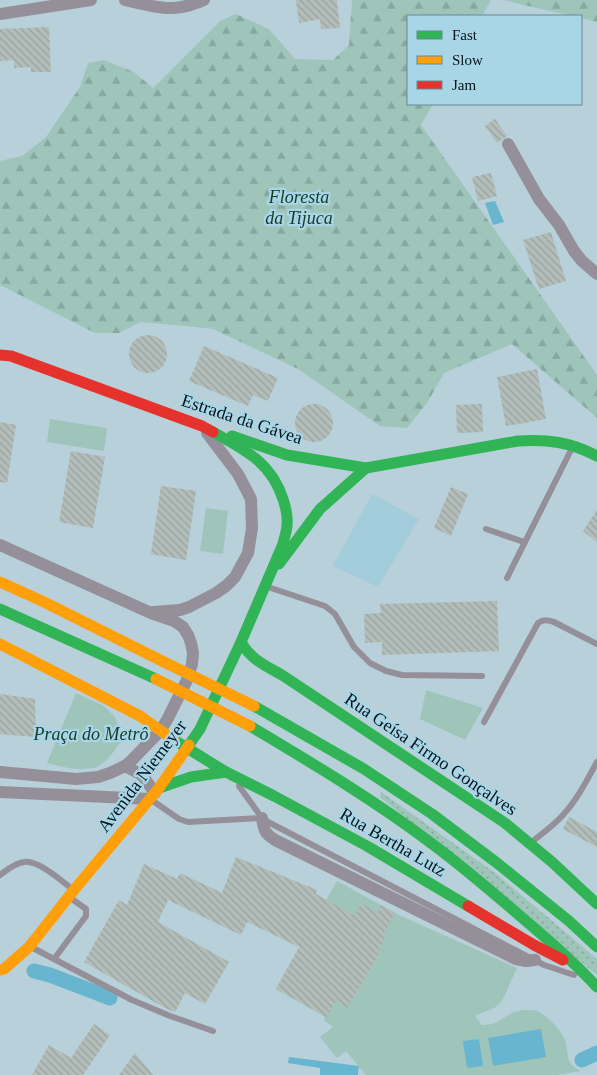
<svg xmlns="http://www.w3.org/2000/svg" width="597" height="1075" viewBox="0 0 597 1075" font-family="'Times New Roman',serif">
<defs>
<pattern id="grass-dots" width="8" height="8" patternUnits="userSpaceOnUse" patternTransform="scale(1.25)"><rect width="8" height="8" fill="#9fc5bb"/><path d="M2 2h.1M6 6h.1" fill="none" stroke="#87a8a0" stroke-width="1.8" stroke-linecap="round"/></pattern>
<pattern id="forest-firs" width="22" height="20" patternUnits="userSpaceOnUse" patternTransform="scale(1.25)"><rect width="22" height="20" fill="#9fc5bb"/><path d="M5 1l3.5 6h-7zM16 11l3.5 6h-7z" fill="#87a8a0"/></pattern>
<pattern id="building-back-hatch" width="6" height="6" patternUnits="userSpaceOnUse" patternTransform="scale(1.25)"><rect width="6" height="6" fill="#b3bdba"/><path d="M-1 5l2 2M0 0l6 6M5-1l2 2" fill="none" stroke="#98a29f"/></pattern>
</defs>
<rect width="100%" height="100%" fill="#b7d0d9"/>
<path fill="#a4cddc" d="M372 494 419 519 378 587 333 566Z"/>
<path fill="url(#grass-dots)" d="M381 792 494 872 597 959V975L380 797Z"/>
<g fill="url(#forest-firs)">
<path d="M352 0H491L482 16H408V104H433L421 125 597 375V418L512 344 444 373 427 403 407 428 380 426 298 369 213 329 196 327 140 322 119 333H95L2 286H0V161L22 156 46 137 80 87 88 63 104 60 134 72 153 88 220 21 236 14 269 29 295 59 333 60 349 45Z"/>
<path d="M503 0H597V22L581 18V16H572Z"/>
</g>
<g fill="#9fc5bb">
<path d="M50 419 107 428 104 451 47 442Z"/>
<path d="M206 508 228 511 223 554 200 551Z"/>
<path d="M426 690 483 708 465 740 420 719Z"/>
<path d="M76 693 104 706 115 717 123 738C118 747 104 766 94 768 78 771 62 767 47 763Z"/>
<path d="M337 881 399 915 517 968 502 1001 496 1007 475 1016 482 1025C503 1026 506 1009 527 1010 531 1010 536 1010 539 1012 548 1016 564 1033 566 1043 569 1058 565 1063 581 1071L557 1075H366L346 1051 337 1058 320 1037 333 1027 324 1020 325 1017 276 989Z"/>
</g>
<g fill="#67b5ce">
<path d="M495 201 504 222 493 225 485 203Z"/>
<path d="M541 1029 546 1057 493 1066 488 1038Z"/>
<path d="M479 1039 483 1066 467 1068 463 1041Z"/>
<path d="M289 1057 359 1066 358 1075H320V1068L288 1063Z"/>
</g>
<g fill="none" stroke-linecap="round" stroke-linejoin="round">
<g stroke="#67b5ce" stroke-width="15">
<path d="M34 971 50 975 110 998"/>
<path d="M582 1060 597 1053"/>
</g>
</g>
<g fill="url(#building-back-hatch)">
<path d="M296 0H337L340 28 321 29 320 19 299 23Z"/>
<path d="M49 27 51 72H31V67L14 68V60L0 61V29Z"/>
<path d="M495 119 507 136 497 143 485 126Z"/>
<path d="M491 173 497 196 478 201 472 177Z"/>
<path d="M551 232 566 281 539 289 523 240Z"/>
<circle cx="148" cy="354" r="19"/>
<path d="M204 346 278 378 268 401 253 395 248 406 189 381Z"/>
<path d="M537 369 546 419 506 426 497 377Z"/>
<circle cx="314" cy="423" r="19"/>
<path d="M482 404 483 432 457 433 456 405Z"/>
<path d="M0 422 16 425 7 483 0 482Z"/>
<path d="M71 451 105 457 93 528 59 522Z"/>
<path d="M161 486 196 491 186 560 151 554Z"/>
<path d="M451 487 468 494 451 536 434 528Z"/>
<path d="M597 510V542L583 531Z"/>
<path d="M497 601 499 651 382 655V642L365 643 364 614 381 613 380 604Z"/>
<path d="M0 694 35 699 36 737 0 734Z"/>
<path d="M569 817 597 832V847L563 829Z"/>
<path d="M236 857 317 890 316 894 355 916 361 903 377 912 381 905 395 913 383 935 386 936 378 951 380 952 347 1008 336 1001 327 1017 276 989 299 947 247 922 241 935 168 900 158 922 229 962 205 1004 185 993 175 1012 167 1009 84 962 119 900 127 905 144 864 177 879 180 873 222 893Z"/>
<path d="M94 1024 110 1035 83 1075H32L49 1045 71 1058Z"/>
<path d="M135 1053 153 1075H119Z"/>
</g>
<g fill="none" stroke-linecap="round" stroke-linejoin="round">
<g stroke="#948f99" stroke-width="6">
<path d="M486 529 524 542"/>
<path d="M507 578 572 448"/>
<path d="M268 587 325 606 335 614 354 647 370 663 386 671 402 675 482 676"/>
<path d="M484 722 538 623C544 619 547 620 554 622L597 644"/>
<path d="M239 786 262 818"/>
<path d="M153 801 179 819 188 822 262 818 270 823 544 965 574 975"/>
<path d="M533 841C543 833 554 825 563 815 577 800 587 780 597 762"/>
<path d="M0 875C7 870 15 863 24 862 38 860 61 880 72 889"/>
<path d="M33 948 132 1000 170 1016 213 1031"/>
<path d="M54 959 86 916V909L72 899"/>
</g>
<g stroke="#948f99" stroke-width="12">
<path d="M125 0C138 3 159 9 173 8 184 8 194 4 204 0"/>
<path d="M0 14 91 0"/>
<path d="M508 144 539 199 559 225 574 251 582 261 597 274"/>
<path d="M0 545 151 613 174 621 183 627 188 635 191 643 193 653 192 664 187 680 167 720 160 731 132 760 125 766 110 773 98 777 76 779 0 772"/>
<path d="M153 612 180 610 189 607 216 593 226 586 235 577 248 553 252 528 251 499 238 474 207 433"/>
<path d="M125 766 142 775 155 793"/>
<path d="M0 792 150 799"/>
<path d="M262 818C264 830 264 833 275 840L516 959 526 961 535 960"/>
</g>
<g stroke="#30b455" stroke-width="11">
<path d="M232 436 287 455 366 468 518 441C548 439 570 442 597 456"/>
<path d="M279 564 320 509 366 468"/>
<path d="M0 609 156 679"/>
<path d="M241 642C250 659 266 666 282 675L505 823 552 862 597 904"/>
<path d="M254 706 364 769 432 814 497 863 569 921 597 947"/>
<path d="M250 726C312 763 374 800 431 843 462 866 490 890 519 915 546 938 573 961 597 987"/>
<path d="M174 740 226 772 274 796 367 846 468 906"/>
<path d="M189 745 200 729 241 642 283 544C284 538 287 531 287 525 288 516 286 508 283 499 271 462 245 450 213 432"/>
<path d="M159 788 191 777 226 772"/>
</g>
<g stroke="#ff9f0a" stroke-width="11">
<path d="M0 582 42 601 164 662"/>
<path d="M0 644 140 716 174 740"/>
<path d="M0 970 4 969 29 947 74 890 159 788 189 745"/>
</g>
<g stroke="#e5322d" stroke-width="11">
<path d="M0 355 11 356 202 426 213 432"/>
<path d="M468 906 534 945 563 960"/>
</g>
<g stroke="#ff9f0a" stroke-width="11">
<path d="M164 662 254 706"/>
<path d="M156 679 250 726"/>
</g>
</g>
<g text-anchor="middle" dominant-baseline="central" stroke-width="4.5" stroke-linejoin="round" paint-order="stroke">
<g font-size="18" font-style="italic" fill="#143b2a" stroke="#a9d6e7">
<text x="299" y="197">Floresta<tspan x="299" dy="21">da Tijuca</tspan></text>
<text x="91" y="734">Praça do Metrô</text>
</g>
<g font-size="18" fill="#05151b" stroke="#a9d6e7">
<text transform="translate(242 419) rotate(18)">Estrada da Gávea</text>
<text transform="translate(431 754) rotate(34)">Rua Geísa Firmo Gonçalves</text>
<text transform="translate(142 776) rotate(-53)">Avenida Niemeyer</text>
<text transform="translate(393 842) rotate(30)">Rua Bertha Lutz</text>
</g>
</g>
<rect x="407" y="15" width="175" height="90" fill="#a9d6e7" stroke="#678995"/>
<rect x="417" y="31" width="25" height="8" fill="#30b455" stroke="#678995"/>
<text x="452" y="40" font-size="15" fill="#05151b">Fast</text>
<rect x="417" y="56" width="25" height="8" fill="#ff9f0a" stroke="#678995"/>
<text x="452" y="65" font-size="15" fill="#05151b">Slow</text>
<rect x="417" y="81" width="25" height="8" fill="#e5322d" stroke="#678995"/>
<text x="452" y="90" font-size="15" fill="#05151b">Jam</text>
</svg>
